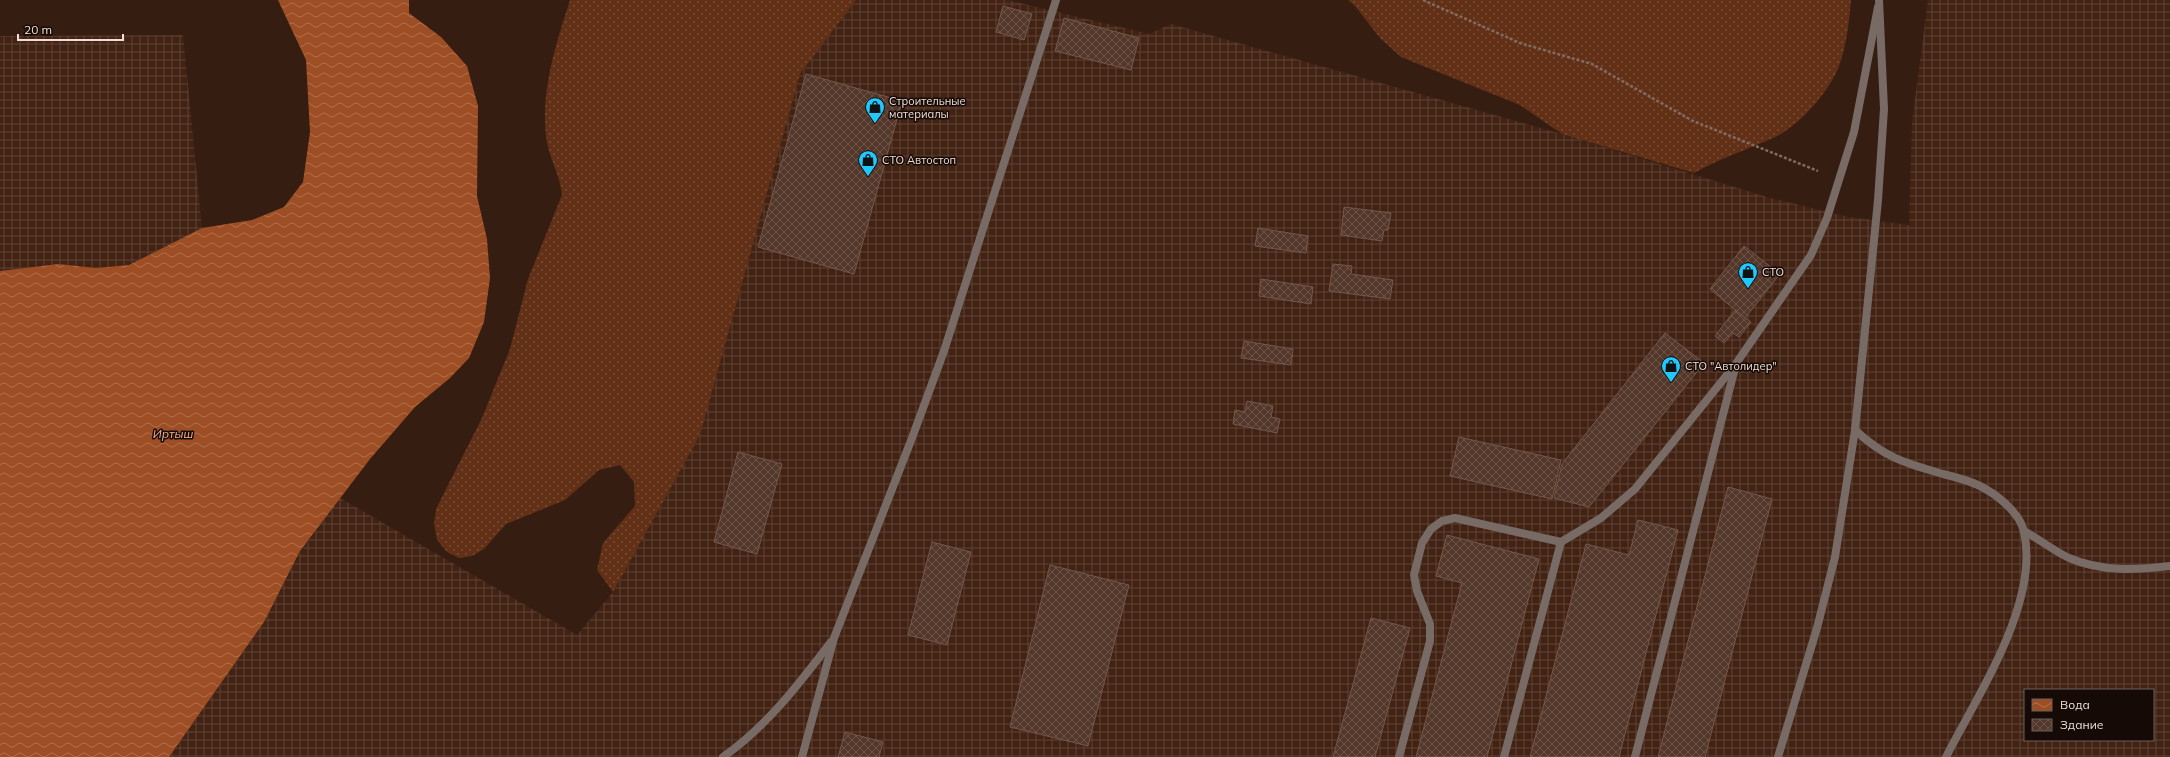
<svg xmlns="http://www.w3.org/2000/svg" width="2170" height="757" viewBox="0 0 2170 757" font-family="Mulish,sans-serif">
<defs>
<pattern id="industrial-grid" width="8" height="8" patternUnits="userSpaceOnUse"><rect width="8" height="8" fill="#422313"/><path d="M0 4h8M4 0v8" fill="none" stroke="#5e4235"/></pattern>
<pattern id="grass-dots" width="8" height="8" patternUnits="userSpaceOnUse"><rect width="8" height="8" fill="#623016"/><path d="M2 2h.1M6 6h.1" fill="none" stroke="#794e37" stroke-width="1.8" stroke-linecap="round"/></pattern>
<pattern id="water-waves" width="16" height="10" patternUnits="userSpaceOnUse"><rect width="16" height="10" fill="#9e4e24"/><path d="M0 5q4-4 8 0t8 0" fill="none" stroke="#b06f4d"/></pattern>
<pattern id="building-cross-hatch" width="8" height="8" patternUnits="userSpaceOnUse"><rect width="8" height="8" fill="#53372b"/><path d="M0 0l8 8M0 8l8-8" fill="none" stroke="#6c5449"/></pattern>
</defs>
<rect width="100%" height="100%" fill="#361d11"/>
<g fill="url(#industrial-grid)" fill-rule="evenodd">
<path d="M856 0H1008L1149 34 1171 24 1562 134 1767 197 1849 217 1909 225 1912 122 1928 0H2170V757H169L264 622 300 552 340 498 577 635 613 592 700 435 800 74ZM2025 690H2153V740H2025Z"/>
<path d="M183 35 202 228 129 265 96 268 58 264 0 271V36Z"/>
</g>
<g fill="url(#grass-dots)">
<path d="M570 0H856L800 74 700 435 613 592 597 570 603 543 635 506 634 482 620 465 599 470 565 500 506 524 484 549 472 556 459 558 447 552 437 540 434 524 436 509 482 418 510 349 528 279 562 195C560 174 548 156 546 136 541 89 556 44 570 0Z"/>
<path d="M1348 0H1851C1849 21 1847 43 1840 63 1832 89 1799 126 1775 137 1747 150 1720 158 1694 173L1562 134 1520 105 1401 57 1380 38 1355 6Z"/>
</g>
<path fill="url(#water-waves)" d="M278 0H409V13L441 37 467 66 478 106 477 196 487 239 490 278 484 322 469 358 450 378 415 407 370 459 300 551 264 622 169 757H0V271L58 264 96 268 129 265 202 228 252 220 284 207 303 182 310 132 306 60Z"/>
<g fill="url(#building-cross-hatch)" stroke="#76584b">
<path d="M1003 6 1032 14 1024 40 996 32Z"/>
<path d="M1064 18 1139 38 1131 70 1055 51Z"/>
<path d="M806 74 902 101 854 274 758 247Z"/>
<path d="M1344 207 1391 213 1388 230H1384L1382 241 1341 235Z"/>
<path d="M1258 228 1308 236 1306 253 1255 246Z"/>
<path d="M1744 246 1780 274 1745 318 1710 289Z"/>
<path d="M1333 264 1352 266 1351 274 1393 280 1390 299 1329 291Z"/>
<path d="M1261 279 1313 287 1311 304 1259 296Z"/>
<path d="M1735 310 1751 322 1739 337 1733 333 1724 343 1715 336Z"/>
<path d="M1665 333 1704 363 1589 507 1554 498 1562 464Z"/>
<path d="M1244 341 1293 349 1291 365 1241 358Z"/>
<path d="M1247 401 1273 406 1271 417 1280 419 1277 433 1233 424 1235 410 1245 412Z"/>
<path d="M1459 437 1561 460 1552 499 1450 476Z"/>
<path d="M738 452 782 464 757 554 714 542Z"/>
<path d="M1728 487 1772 499 1705 757H1658Z"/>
<path d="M1638 520 1678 530 1619 757H1530L1586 544 1629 555Z"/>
<path d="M1447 535 1539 559 1487 757H1416L1462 583 1436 576Z"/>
<path d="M932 542 971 552 947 645 908 635Z"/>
<path d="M1050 565 1129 585 1088 746 1010 727Z"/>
<path d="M1371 618 1410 628 1375 757H1333Z"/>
<path d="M845 732 883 742 879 757H838Z"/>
</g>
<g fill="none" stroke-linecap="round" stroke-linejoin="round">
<path stroke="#826c62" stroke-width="2.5" stroke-dasharray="3 2" stroke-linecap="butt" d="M1423 0 1520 43 1592 64 1693 121 1818 171"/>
<g stroke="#786a64" stroke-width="8">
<path d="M1855 430C1885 458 1905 463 1943 474 1955 477 1967 480 1978 485 1995 493 2020 512 2024 532 2040 603 1977 696 1946 757"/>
<path d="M2024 531C2039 539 2054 551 2069 558 2102 572 2136 570 2170 566"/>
<path d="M723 757C767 726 799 684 831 642"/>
<path d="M802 757 834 638 912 438 944 351 1056 0"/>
<path d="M1399 757 1430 641V624L1417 591 1414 575 1422 543 1431 529 1442 521 1455 518 1561 542 1601 518 1635 489 1735 365 1811 255 1827 218 1854 132 1878 7"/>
<path d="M1504 757 1561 542"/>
<path d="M1635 757 1735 368"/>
<path d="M1778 757 1817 628 1835 557 1855 430 1878 200 1884 109 1879 0"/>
</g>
</g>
<defs>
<symbol id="shop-pin" viewBox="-11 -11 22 30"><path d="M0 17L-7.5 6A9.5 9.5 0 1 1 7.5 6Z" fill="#20c9fd" stroke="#150a06"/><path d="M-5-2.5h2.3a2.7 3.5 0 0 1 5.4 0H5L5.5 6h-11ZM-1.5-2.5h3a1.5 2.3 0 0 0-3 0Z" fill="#111"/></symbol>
</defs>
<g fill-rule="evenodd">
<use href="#shop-pin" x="864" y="96" width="22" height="30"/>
<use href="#shop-pin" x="857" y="149" width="22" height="30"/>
<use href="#shop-pin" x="1737" y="261" width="22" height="30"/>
<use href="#shop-pin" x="1660" y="355" width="22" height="30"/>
</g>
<g text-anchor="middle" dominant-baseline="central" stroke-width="3" stroke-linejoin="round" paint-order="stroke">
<g font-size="11" fill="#f0ded7" stroke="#150a06" text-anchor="start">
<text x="889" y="101">Строительные<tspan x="889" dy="13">материалы</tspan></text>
<text x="882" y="160">СТО Автостоп</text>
<text x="1762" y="272">СТО</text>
<text x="1685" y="366">СТО "Автолидер"</text>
</g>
<g font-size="12" font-style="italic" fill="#f7b494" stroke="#150a06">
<text x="173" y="433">Иртыш</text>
</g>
</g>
<rect x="2024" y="689" width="130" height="52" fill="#150a06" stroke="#6d5f5a"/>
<rect x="2032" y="699" width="20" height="12" fill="url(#water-waves)" stroke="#6d5f5a"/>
<text x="2060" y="709" font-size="12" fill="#f0ded7">Вода</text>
<rect x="2032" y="719" width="20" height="12" fill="url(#building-cross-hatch)" stroke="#6d5f5a"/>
<text x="2060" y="729" font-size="12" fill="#f0ded7">Здание</text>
<path d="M18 34v6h105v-6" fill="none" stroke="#f0ded7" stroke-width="2"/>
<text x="24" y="34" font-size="12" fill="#f0ded7" stroke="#150a06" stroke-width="3" paint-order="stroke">20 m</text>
</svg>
